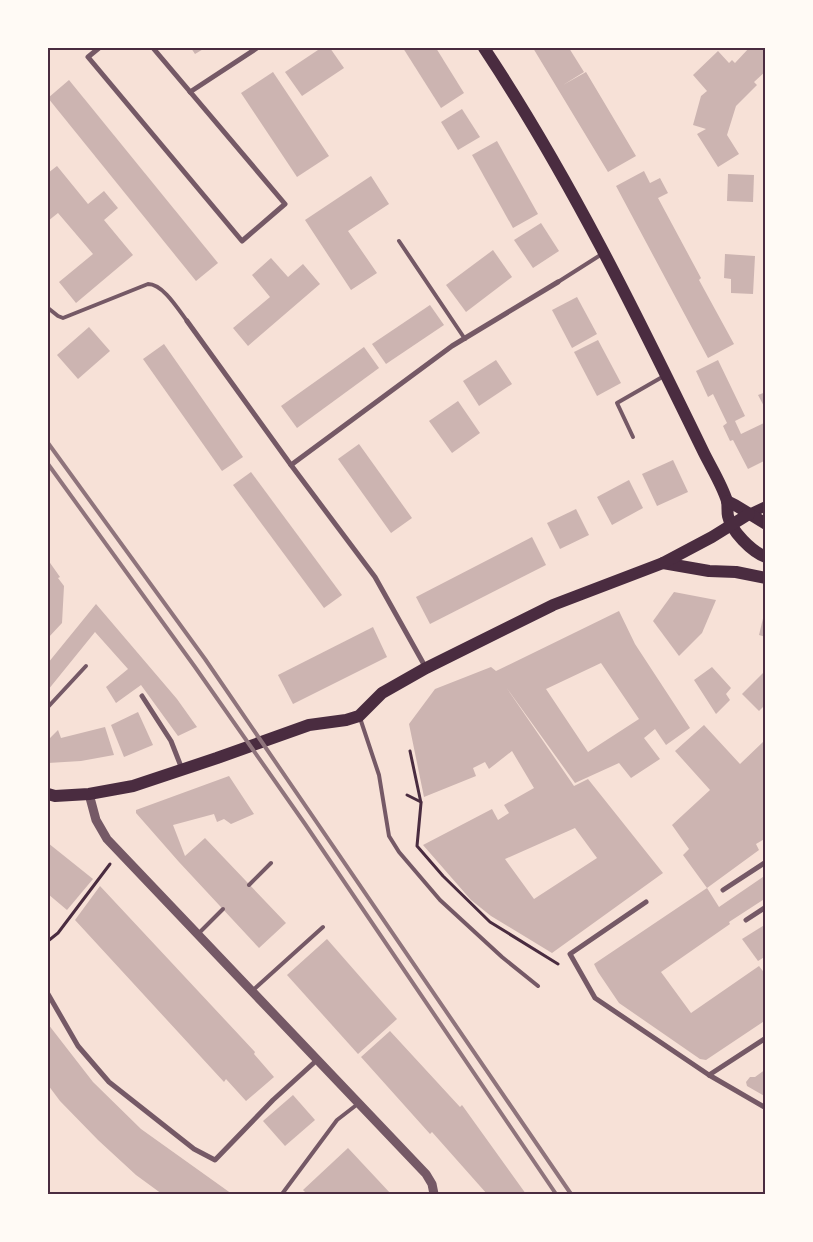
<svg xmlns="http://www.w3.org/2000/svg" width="813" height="1242" viewBox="0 0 813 1242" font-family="'Space Grotesk',sans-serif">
<rect width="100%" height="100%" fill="#f7e1d7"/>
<g fill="#ccb4b1" fill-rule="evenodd">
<path d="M191 48H205L195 54Z"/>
<path d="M321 48H330L344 68 302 96 285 72Z"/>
<path d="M403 48H436L464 93 441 108Z"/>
<path d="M533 48H569L584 72 563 85 586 72 636 156 608 172Z"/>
<path d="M749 48H766V71L754 82 757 85 736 106 727 135 739 154 718 167 697 134 706 129 693 125 701 96 707 91 693 75 718 51 729 63 732 60 735 63Z"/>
<path d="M273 72 329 156 297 177 241 93Z"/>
<path d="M69 80 218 263 196 281 48 98Z"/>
<path d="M462 109 480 137 458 150 441 122Z"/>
<path d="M497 141 538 214 513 228 472 155Z"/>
<path d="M57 166 88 204 104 191 118 208 104 220 133 255 76 303 59 282 93 254 58 213 48 221V173Z"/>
<path d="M644 171 650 183 660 178 668 193 658 198 701 278 699 280 734 344 708 358 616 186Z"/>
<path d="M728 174 754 175 753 202 727 201Z"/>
<path d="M371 176 389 204 348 231 377 273 351 290 305 220Z"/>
<path d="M541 223 559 251 533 268 514 240Z"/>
<path d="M493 250 512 277 466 312 446 285Z"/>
<path d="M725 254 755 256 753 294 731 293V279L724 278Z"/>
<path d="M271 258 288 277 303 264 320 284 248 346 233 328 270 297 252 275Z"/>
<path d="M577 297 597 334 572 348 552 310Z"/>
<path d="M430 305 444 325 386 364 372 344Z"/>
<path d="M89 327 110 351 78 379 57 355Z"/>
<path d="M598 340 621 383 597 396 574 352Z"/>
<path d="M164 344 243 457 222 471 143 359Z"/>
<path d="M364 347 379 368 297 428 281 406Z"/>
<path d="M496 360 512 384 479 406 463 381Z"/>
<path d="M718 360 745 416 735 421 741 434 766 422V460L748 469 733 440 730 441 723 426 727 423 713 394 708 397 696 371Z"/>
<path d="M766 392V410L758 395Z"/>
<path d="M458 401 480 433 452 453 429 421Z"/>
<path d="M359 444 412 518 391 533 338 459Z"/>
<path d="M673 460 688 492 657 506 642 474Z"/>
<path d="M251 472 342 595 324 608 233 485Z"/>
<path d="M629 480 643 508 612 525 597 497Z"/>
<path d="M576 509 589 535 560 549 547 523Z"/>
<path d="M532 537 546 565 430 624 416 597Z"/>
<path d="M48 560 60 577 58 578 64 586 62 623 48 638Z"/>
<path d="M674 592 716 600 702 633 679 656 653 621Z"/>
<path d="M96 604 177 699 197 727 178 736 141 685 116 703 106 687 128 669 95 632 48 690V663Z"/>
<path d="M765 610 766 611V637L759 635Z"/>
<path d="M619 611 635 644 690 728 666 745 655 729 644 738 660 759 631 778 619 763 575 783 506 687 574 786 588 779 663 873 552 953 491 916 471 900 423 845 492 809 498 820 509 813 504 805 534 788 512 751 489 769 485 762 473 768 476 776 424 797 409 724 435 689 491 667 496 671ZM601 663 639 719 588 752 546 689ZM575 828 597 858 534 899 505 859Z"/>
<path d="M373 627 387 657 293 704 278 675Z"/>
<path d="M712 667 731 688 726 694 730 700 716 714 694 680Z"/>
<path d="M766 670V704L759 711 742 694Z"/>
<path d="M138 712 153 745 124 757 111 725Z"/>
<path d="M704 725 740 764 766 739V838L756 844 759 850 707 888 683 855 689 849 672 825 710 790 675 751Z"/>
<path d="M105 727 114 755 81 761 48 763V740L58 730 61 738Z"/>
<path d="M229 776 254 814 231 824 224 819 217 822 214 814 173 825 185 856 205 838 286 923 259 948 179 862 136 813V810Z"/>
<path d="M48 843 93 879 67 910 48 894Z"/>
<path d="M766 875V898L729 922 730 924 661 972 691 1013 759 966 766 975V1020L706 1060 700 1059 619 1003 598 972 594 964 707 888 719 907Z"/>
<path d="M100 886 255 1052 254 1054 274 1077 246 1101 226 1079 224 1082 75 920Z"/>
<path d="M766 924V956L758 961 742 939Z"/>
<path d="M327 939 397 1019 358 1054 287 975Z"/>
<path d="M48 1024 93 1082 141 1129 232 1194H162L136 1175 98 1140 60 1101 48 1085Z"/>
<path d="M390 1031 460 1107 462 1105 526 1194H487L432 1132 430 1134 361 1057Z"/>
<path d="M766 1069V1097L747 1086 746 1082 750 1077H755Z"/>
<path d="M293 1095 315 1120 285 1146 263 1121Z"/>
<path d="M348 1148 391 1194H307L303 1190Z"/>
</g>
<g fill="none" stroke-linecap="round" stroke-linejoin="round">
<g stroke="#4a2c40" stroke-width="3">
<path d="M410 751 421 803 417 846 443 876 490 922 558 964"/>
<path d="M407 795 421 802"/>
<path d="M48 941 58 933 110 864"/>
</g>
<g stroke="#755966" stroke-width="4">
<path d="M399 241 465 339"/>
<path d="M558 282 602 254"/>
<path d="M48 308 58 316 63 318 148 284C163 284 178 309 187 321"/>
<path d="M633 437 617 403 664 376"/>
<path d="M48 707 86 666"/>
<path d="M360 718 379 775 389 836 399 852 440 900 502 957 538 986"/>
<path d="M249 885 271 863"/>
<path d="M198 934 223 909"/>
<path d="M252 991 323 927"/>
<path d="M282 1194 337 1120 359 1103"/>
</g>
<g stroke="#755966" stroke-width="5">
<path d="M99 48 88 57 242 241 285 204 153 48"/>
<path d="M190 92 257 48"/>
<path d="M187 321 291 465 375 577 426 668"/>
<path d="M291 465 452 346 558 282"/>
<path d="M142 696 171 741 182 769"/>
<path d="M723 890 766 862"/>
<path d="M646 902 570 954 595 998 709 1075 766 1108"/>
<path d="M746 920 766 907"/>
<path d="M48 994 78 1046 109 1082 194 1149 215 1160 273 1100 317 1060"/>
<path d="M709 1075 766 1038"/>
</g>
<path stroke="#755966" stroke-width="9" d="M89 794 96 820 107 839 426 1174 432 1184 434 1194"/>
<path stroke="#4a2c40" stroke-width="10" d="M749 514 766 506"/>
<g stroke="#4a2c40" stroke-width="12">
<path d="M484 48C569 176 637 315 704 453 712 469 722 485 727 501 728 506 727 512 728 516 731 531 752 552 766 557"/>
<path d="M727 501 735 505 766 524"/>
<path d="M663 563 709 571 736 572 766 578"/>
<path d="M48 794 55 796 89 794 133 786 217 758 309 725 346 720 359 716 382 693 426 668 553 605 663 563 712 537 749 514"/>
</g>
<g stroke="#8f747c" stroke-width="4">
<path d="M48 443 205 659 571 1194"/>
<path d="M48 464 195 667 305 824 556 1194"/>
</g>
</g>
<rect width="813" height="1242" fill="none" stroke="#fffaf5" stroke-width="98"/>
<rect x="49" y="49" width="715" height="1144" fill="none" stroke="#4a2c40" stroke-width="2"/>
</svg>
